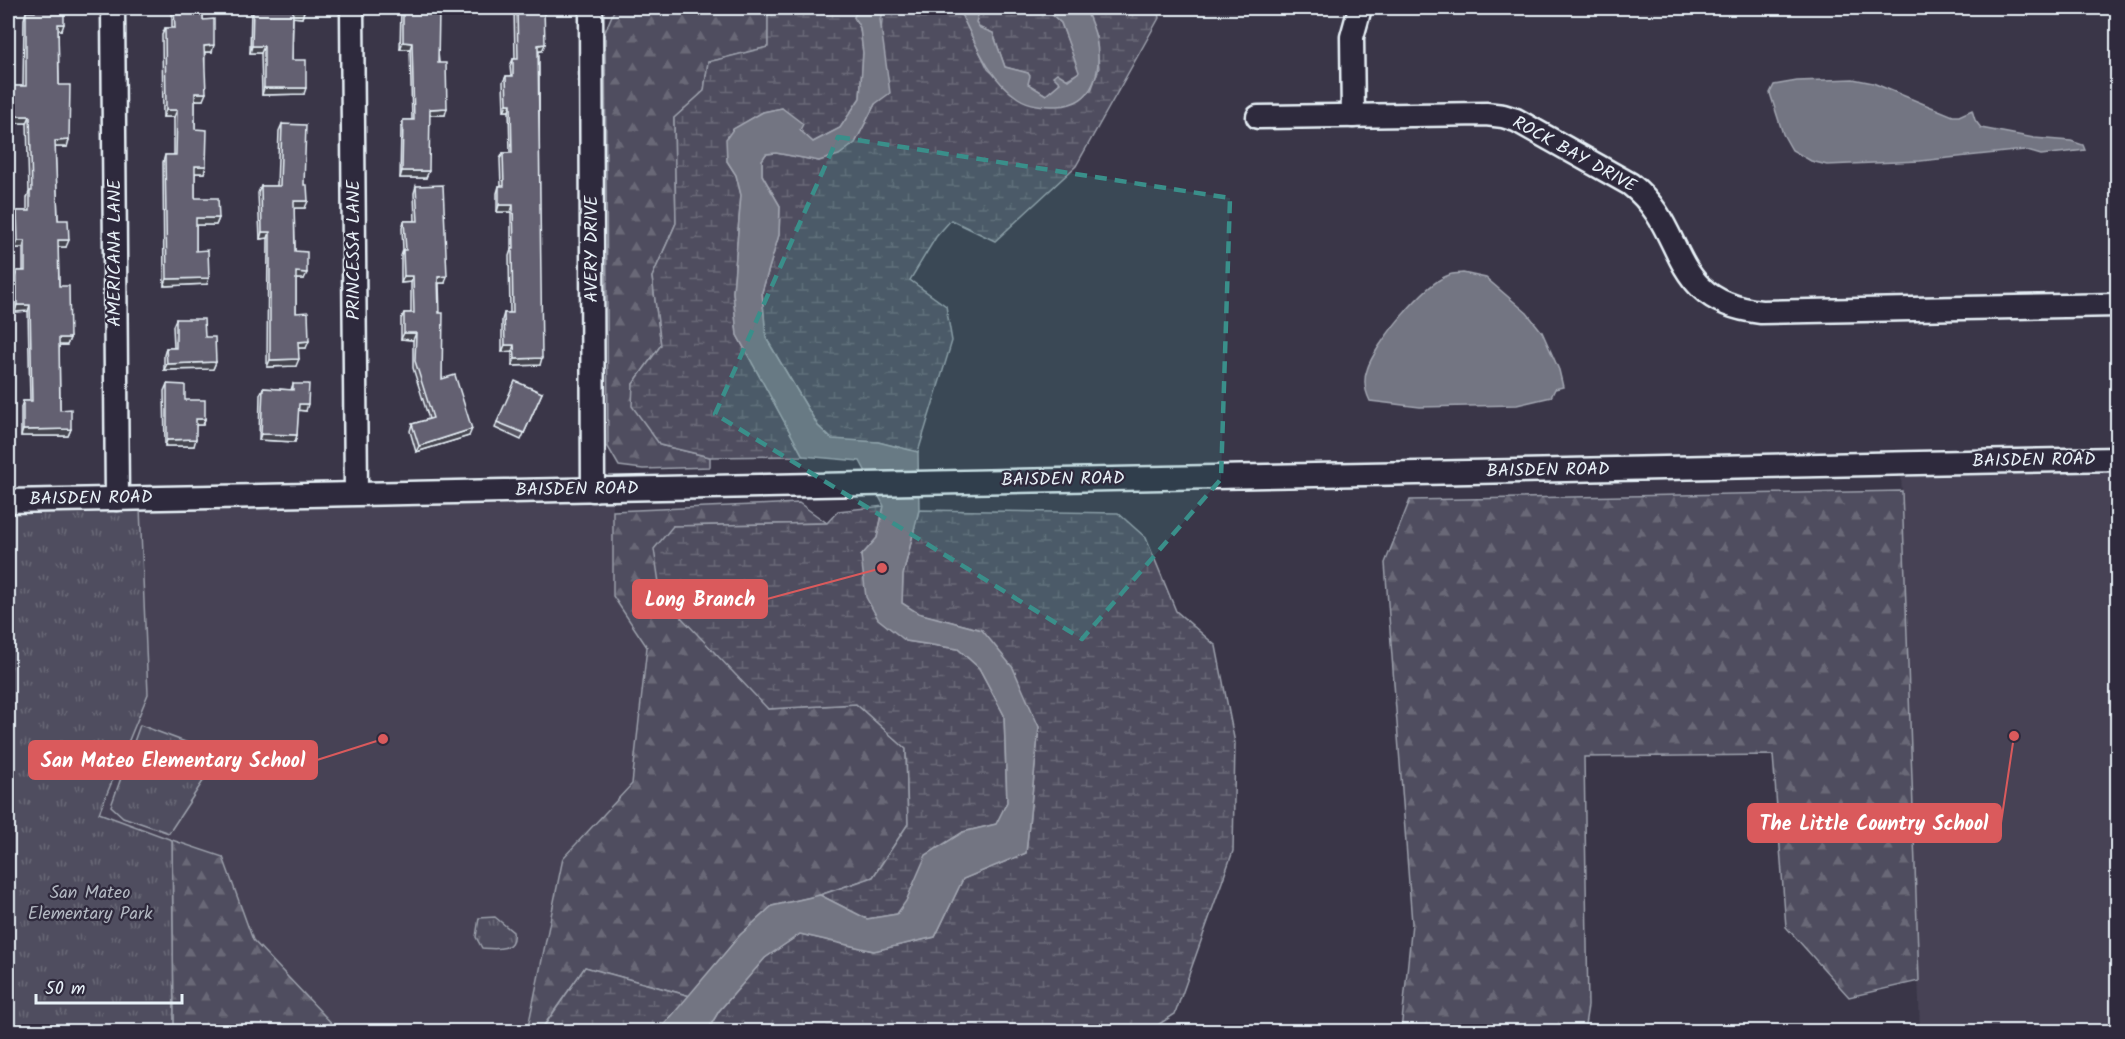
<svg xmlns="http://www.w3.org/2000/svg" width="2125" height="1039" viewBox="0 0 2125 1039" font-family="Kalam,sans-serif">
<defs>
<pattern id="forest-firs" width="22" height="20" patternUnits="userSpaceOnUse" patternTransform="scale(1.5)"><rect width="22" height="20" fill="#504e5f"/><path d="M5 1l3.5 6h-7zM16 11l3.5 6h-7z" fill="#696877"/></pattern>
<pattern id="wetland-marsh" width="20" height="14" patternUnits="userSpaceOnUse" patternTransform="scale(1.5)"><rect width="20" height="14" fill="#504e5f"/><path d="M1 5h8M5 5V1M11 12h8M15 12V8" fill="none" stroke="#696877"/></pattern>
<pattern id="park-tufts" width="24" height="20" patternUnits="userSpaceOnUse" patternTransform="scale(1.5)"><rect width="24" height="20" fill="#504e5f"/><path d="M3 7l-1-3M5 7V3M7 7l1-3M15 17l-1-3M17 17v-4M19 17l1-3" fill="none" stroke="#696877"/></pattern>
</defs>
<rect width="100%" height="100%" fill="#3a3648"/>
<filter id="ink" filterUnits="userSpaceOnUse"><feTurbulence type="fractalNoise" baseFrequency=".0167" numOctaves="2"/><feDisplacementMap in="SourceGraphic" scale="12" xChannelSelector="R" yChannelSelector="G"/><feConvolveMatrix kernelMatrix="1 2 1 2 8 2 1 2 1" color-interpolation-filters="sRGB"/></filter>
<g filter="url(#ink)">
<g fill="#464354">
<path d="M2117 468V1031H1920L1901 471Z"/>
<path d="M613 499V596L647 647 632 784 563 858 527 1031H338L253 940 223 857 99 814 148 694 140 508Z"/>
</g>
<g fill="url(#forest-firs)" stroke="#9ca0ac" stroke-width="1.5">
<path d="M615 8H768V47L708 62 704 91 674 118 676 223 652 277 661 345 633 384 660 445 710 457V467L643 469 619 466 608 447 605 32Z"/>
<path d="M1902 491 1919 981 1849 997 1786 927 1773 755 1584 757 1588 1006 1584 1031H1401L1412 923 1385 563 1410 500Z"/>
<path d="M799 503 827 523 673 526 768 709 856 704 906 749 908 824 873 877 820 895 772 906 740 935 690 996 585 967 540 1031 527 1032 563 858 632 784 647 647 613 596V511Z"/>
<path d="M172 840 223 857 253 940 339 1031H174Z"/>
</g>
<g fill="url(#wetland-marsh)" stroke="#9ca0ac" stroke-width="1.5">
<path d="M768 8H859L854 17 860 28 863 53 860 98 840 128 813 142 799 130 782 108 763 112 734 129 727 161 736 175 741 195 733 292 737 335 803 456 710 457 660 445 632 406 633 384 661 345 652 277 676 223 674 118 704 91 708 62 768 47Z"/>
<path d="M883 8H958L988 69 1019 98 1091 91 1099 68 1096 37 1085 8H1157L1159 18 1076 166 995 241 951 220 936 237 910 280 946 306 952 341 918 452 878 442 832 440 818 426 766 338 762 292 779 235 780 206 762 175V160L766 154 776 153 819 161 855 143 875 104Z"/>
<path d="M980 8H1045L1061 23 1080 72 1060 83 1046 95 1027 84 1028 73 1005 67 993 33 980 28 976 22Z"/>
<path d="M884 506 877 538 861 556 906 641 958 649 979 668 1004 715 1007 802 997 824 963 832 897 914 867 919 820 895 873 877 908 824 906 749 856 704 768 709 661 596 654 549 673 526 827 523 838 511Z"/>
<path d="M919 510 1118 513 1146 538 1176 611 1216 646 1235 743 1233 851 1175 1014 1147 1032H707L719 1011 765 958 800 934 873 951 935 937 963 879 1026 853 1039 727 982 630 917 613 902 603 903 575Z"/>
<path d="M585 967 690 996 658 1031 540 1032Z"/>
</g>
<g fill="url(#park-tufts)" stroke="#9ca0ac" stroke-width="1.5">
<path d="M140 508 148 694 99 813 172 840 174 1031H8V510Z"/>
<path d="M140 725 188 743 213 766 169 833 123 817 111 806Z"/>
<path d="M495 917 513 932C516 952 495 949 482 948L476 937 479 918Z"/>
</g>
<g fill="#737482" stroke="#a2a6b1" stroke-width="1.5">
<path d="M859 8H883L880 19 890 93 875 104 855 143 839 155 819 161 776 153 766 154 762 160V175L780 206 779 235 762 292 766 338 818 426 832 439 878 442 918 452 919 510 903 575 902 603 918 613 982 630 1013 668 1039 727 1026 853 963 879 935 937 874 951 800 934 765 958 719 1011 707 1031 658 1032 740 935 772 906 820 895 867 919 897 914 906 901 926 855 963 832 996 824 1007 802 1004 715 979 668 958 649 906 641 878 619 866 597 861 556 877 538 884 506 860 461 803 456 737 335 733 292 741 195 736 175 727 161 726 139 733 129 763 112 782 108 803 124 800 130 813 142 840 128 860 98 863 53 860 28 854 17Z"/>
<path d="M958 8H980L976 22 980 28 993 33 1005 67 1028 73 1030 76 1028 84 1046 95 1060 83 1053 76 1057 73 1068 80 1079 72 1061 23 1045 8H1085C1089 17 1094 28 1096 38 1102 69 1096 104 1058 106 1044 106 1030 106 1018 98 987 78 974 39 958 8Z"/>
<path d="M1853 79 1873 83 1953 116H1959L1972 110 1975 120 1981 128 2034 138 2071 141 2083 145 2085 150 2041 155 2024 150 1920 161 1827 165 1811 161 1792 150 1783 134 1770 93 1774 85 1797 81Z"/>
<path d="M1463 273 1486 278 1527 313 1542 332 1559 370 1563 387 1555 389 1551 397 1517 405 1420 407 1370 401C1365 391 1363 381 1367 370 1374 345 1425 283 1449 275 1453 273 1459 274 1463 273Z"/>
</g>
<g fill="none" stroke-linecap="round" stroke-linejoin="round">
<defs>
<g id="minor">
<path d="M113 8 117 499"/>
<path d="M352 8 356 493"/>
<path d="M591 8 593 490"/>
<path d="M1353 116 1352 37 1360 8"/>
<path d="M1258 117 1486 114 1503 116 1516 120 1630 184C1689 229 1665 301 1761 312L2118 305"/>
<path d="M8 501 2118 459"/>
</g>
</defs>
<use href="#minor" stroke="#e8f1f8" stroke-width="27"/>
<use href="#minor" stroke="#2f2a3d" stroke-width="22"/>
</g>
<g fill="#555361" stroke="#e8f1f8" stroke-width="1.5">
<path d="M32 8H64L62 30H58L59 85 67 147H55L58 220 66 247H58L59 286 70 338 67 345H59L60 410 71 429 68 436H21V407L23 401H30L28 311 15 312 14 278 17 271H23V248H15V218L17 211H27V198L29 192 27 123H8V90L9 86H23L24 19 26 12H32Z"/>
<path d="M172 8H203V20L212 52H205L203 100H195V129L206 166 204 173H195V198L219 218 216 225H196V251L207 284 164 286 163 162 165 155H174V117H163L162 35 165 28H172Z"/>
<path d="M251 8H304V11L302 18 293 17 292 60 304 94 262 95 261 53H250Z"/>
<path d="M401 8H433L445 115H429L426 178H400L401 127 403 120H412L410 49H400Z"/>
<path d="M514 8H544L542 51H539L540 365 512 366V351L502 352V320L504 313H510L509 256 511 250V212H497V193L499 186H501L500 159 503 153H510L509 111H504L503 82 506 76H511L510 66 513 59H515Z"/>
<path d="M282 124 304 185 305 208H294L295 251 304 279H296V313L306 348H298L296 366 267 367 268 238 260 239 258 193 261 186H277L279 131Z"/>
<path d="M416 186 445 283H439L442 379 469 436 416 452 410 431 412 424 429 419 413 368V340L401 339V319L404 313H411V282L401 283V256L403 250 402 228 404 221H415L414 193Z"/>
<path d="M176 319 205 337 216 362 213 369 164 370V355L166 348H174L173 326Z"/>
<path d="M167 384 205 419 203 425H196L194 446H165L164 391Z"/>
<path d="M293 384 306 411 298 410 297 435 295 442 259 440 260 395 263 388 291 390Z"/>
<path d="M542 393 521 440 495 428 497 422Z"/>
</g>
<g fill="#45444f" stroke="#e8f1f8" stroke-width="1.5">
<path d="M293 11H304L302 18 291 17Z"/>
<path d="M58 24H64L62 30H56Z"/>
<path d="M403 42 412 43 410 49H400Z"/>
<path d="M545 44 542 51H536L538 45Z"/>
<path d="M214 45 212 52H202L204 46Z"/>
<path d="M252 46H264L261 53H250Z"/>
<path d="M264 88H306L304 94 262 95Z"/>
<path d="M195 93H206L203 100H192Z"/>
<path d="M507 104H511L509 111H504Z"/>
<path d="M447 108 445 115H427L430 109Z"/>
<path d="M166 110H177L174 117H163Z"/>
<path d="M9 116H30L27 123H8Z"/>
<path d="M69 140 67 147H53L55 141Z"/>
<path d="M195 166H206L204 173H193Z"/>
<path d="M402 171H429L426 178H400Z"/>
<path d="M294 201H308L305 208H291Z"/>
<path d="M499 205H513L511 212H497Z"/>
<path d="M196 218H219L216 225H193Z"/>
<path d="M262 232H270L268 238 260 239Z"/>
<path d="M58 240H69L66 247H56Z"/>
<path d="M18 241H25L23 248H15Z"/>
<path d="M296 272 307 273 304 279H294Z"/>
<path d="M404 276H413L411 282 401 283Z"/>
<path d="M447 276 445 283H436L438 277Z"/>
<path d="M209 278 207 284 164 286 167 279Z"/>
<path d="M17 305H30L28 311 15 312Z"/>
<path d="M404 333H416L413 340 401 339Z"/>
<path d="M59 338H70L67 345H57Z"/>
<path d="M309 341 306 348H296L298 342Z"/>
<path d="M505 345H514L512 351 502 352Z"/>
<path d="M542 358 540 365 512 366 515 359Z"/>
<path d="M299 359 296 366 267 367 270 360Z"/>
<path d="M216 362 213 369 164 370 167 364Z"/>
<path d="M299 404H308L306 411 296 410Z"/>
<path d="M196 419H205L203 425H193Z"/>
<path d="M71 429 68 436H21L23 430Z"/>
<path d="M472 429 469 436 416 452 419 446Z"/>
<path d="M261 434 297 435 295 442 259 440Z"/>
<path d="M196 439 194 446H165L167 440Z"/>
</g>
<g fill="#636171" stroke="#e8f1f8" stroke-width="1.5">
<path d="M35 8H64V24H58L59 85H70L69 140 55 141 58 220H68L69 240H58L59 286H69L70 338H59L60 410 71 409V429L23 430V401H32L30 305H17V271H25V241H18L17 211H30V191H32L30 116H9V86H26V12H35Z"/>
<path d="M174 8H203V20L214 19V45L204 46 206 93H195V129L207 130 206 166H195V198H218L219 218H196V251L208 250 209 278 167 279 165 155H176L177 110H166L165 28H175Z"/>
<path d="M253 8H304V11H293L292 60H306V88H264V46H252Z"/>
<path d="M403 8H433V10L439 11 438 63H446L447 108 430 109 429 171H402L403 120H414L412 43 403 42Z"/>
<path d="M517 8H544L545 44 538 45 542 358 515 359 514 345H505L504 313H513L512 249H514L513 205H499V186H504L503 153H512L511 104H507L506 76H513V59H518Z"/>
<path d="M282 124 306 125 304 185H307L308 201H294L295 251 307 252V273L296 272V313L308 312 309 341 298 342 299 359 270 360V232H262L261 186H280Z"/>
<path d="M443 185 447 276 438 277 439 313H443L442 379 455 375 472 429 419 446 412 424 433 418 415 361 416 333H404V313H414L413 276H404L403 250H406L404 221H418L416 186Z"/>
<path d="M176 319H204L205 337H215L216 362 167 364 166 348H176Z"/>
<path d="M515 381 542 393 524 433 497 422Z"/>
<path d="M167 384 185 385V400H205V419H196V439L167 440Z"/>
<path d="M293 384H309L308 404H299L297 435 261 434 263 388 293 390Z"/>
</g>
</g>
<path fill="#3a8f8a" fill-opacity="0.2" stroke="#3a8f8a" stroke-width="4.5" stroke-dasharray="12 8" stroke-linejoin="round" d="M838 137 1230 198 1221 479 1082 639 715 414Z"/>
<g text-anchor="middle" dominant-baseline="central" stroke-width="4.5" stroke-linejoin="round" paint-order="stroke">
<g font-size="18" fill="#e8f1f8" stroke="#2f2a3d">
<text transform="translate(1574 155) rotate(29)">ROCK BAY DRIVE</text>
<text transform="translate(592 249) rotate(-90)">AVERY DRIVE</text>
<text transform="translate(354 250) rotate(-90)">PRINCESSA LANE</text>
<text transform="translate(115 253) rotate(-90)">AMERICANA LANE</text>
<text transform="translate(2034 461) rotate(-1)">BAISDEN ROAD</text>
<text transform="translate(1548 471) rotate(-1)">BAISDEN ROAD</text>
<text transform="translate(1063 480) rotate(-1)">BAISDEN ROAD</text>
<text transform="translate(577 490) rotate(-1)">BAISDEN ROAD</text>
<text transform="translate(91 499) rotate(-1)">BAISDEN ROAD</text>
</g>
<g font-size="18" fill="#b3b8c2" stroke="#2f2a3d">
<text x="90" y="893">San Mateo<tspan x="90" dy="21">Elementary Park</tspan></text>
</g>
</g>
<path fill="none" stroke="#da5a5c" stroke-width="2" d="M882 568L767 599M383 739L317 760M2014 736L2001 823"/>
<g fill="#da5a5c" stroke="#2f2a3d" stroke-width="2">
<circle cx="882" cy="568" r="6"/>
<circle cx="383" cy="739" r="6"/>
<circle cx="2014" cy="736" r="6"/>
</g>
<g fill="#da5a5c" stroke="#da5a5c" stroke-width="2">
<rect x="633" y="580" width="134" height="38" rx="6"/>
<rect x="29" y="741" width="288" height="38" rx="6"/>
<rect x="1748" y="804" width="253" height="38" rx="6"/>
</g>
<g font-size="20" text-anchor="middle" font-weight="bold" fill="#fff">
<text x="700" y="606">Long Branch</text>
<text x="173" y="767">San Mateo Elementary School</text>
<text x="1874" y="830">The Little Country School</text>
</g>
<rect width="2125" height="1039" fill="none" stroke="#2f2a3d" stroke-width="30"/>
<rect x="15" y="15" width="2095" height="1009" fill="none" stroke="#e8f1f8" stroke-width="2" filter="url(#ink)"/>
<path d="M36 994v9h146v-9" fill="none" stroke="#e8f1f8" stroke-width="3"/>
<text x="45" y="994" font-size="18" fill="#e8f1f8" stroke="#2f2a3d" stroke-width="4.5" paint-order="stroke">50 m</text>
</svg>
